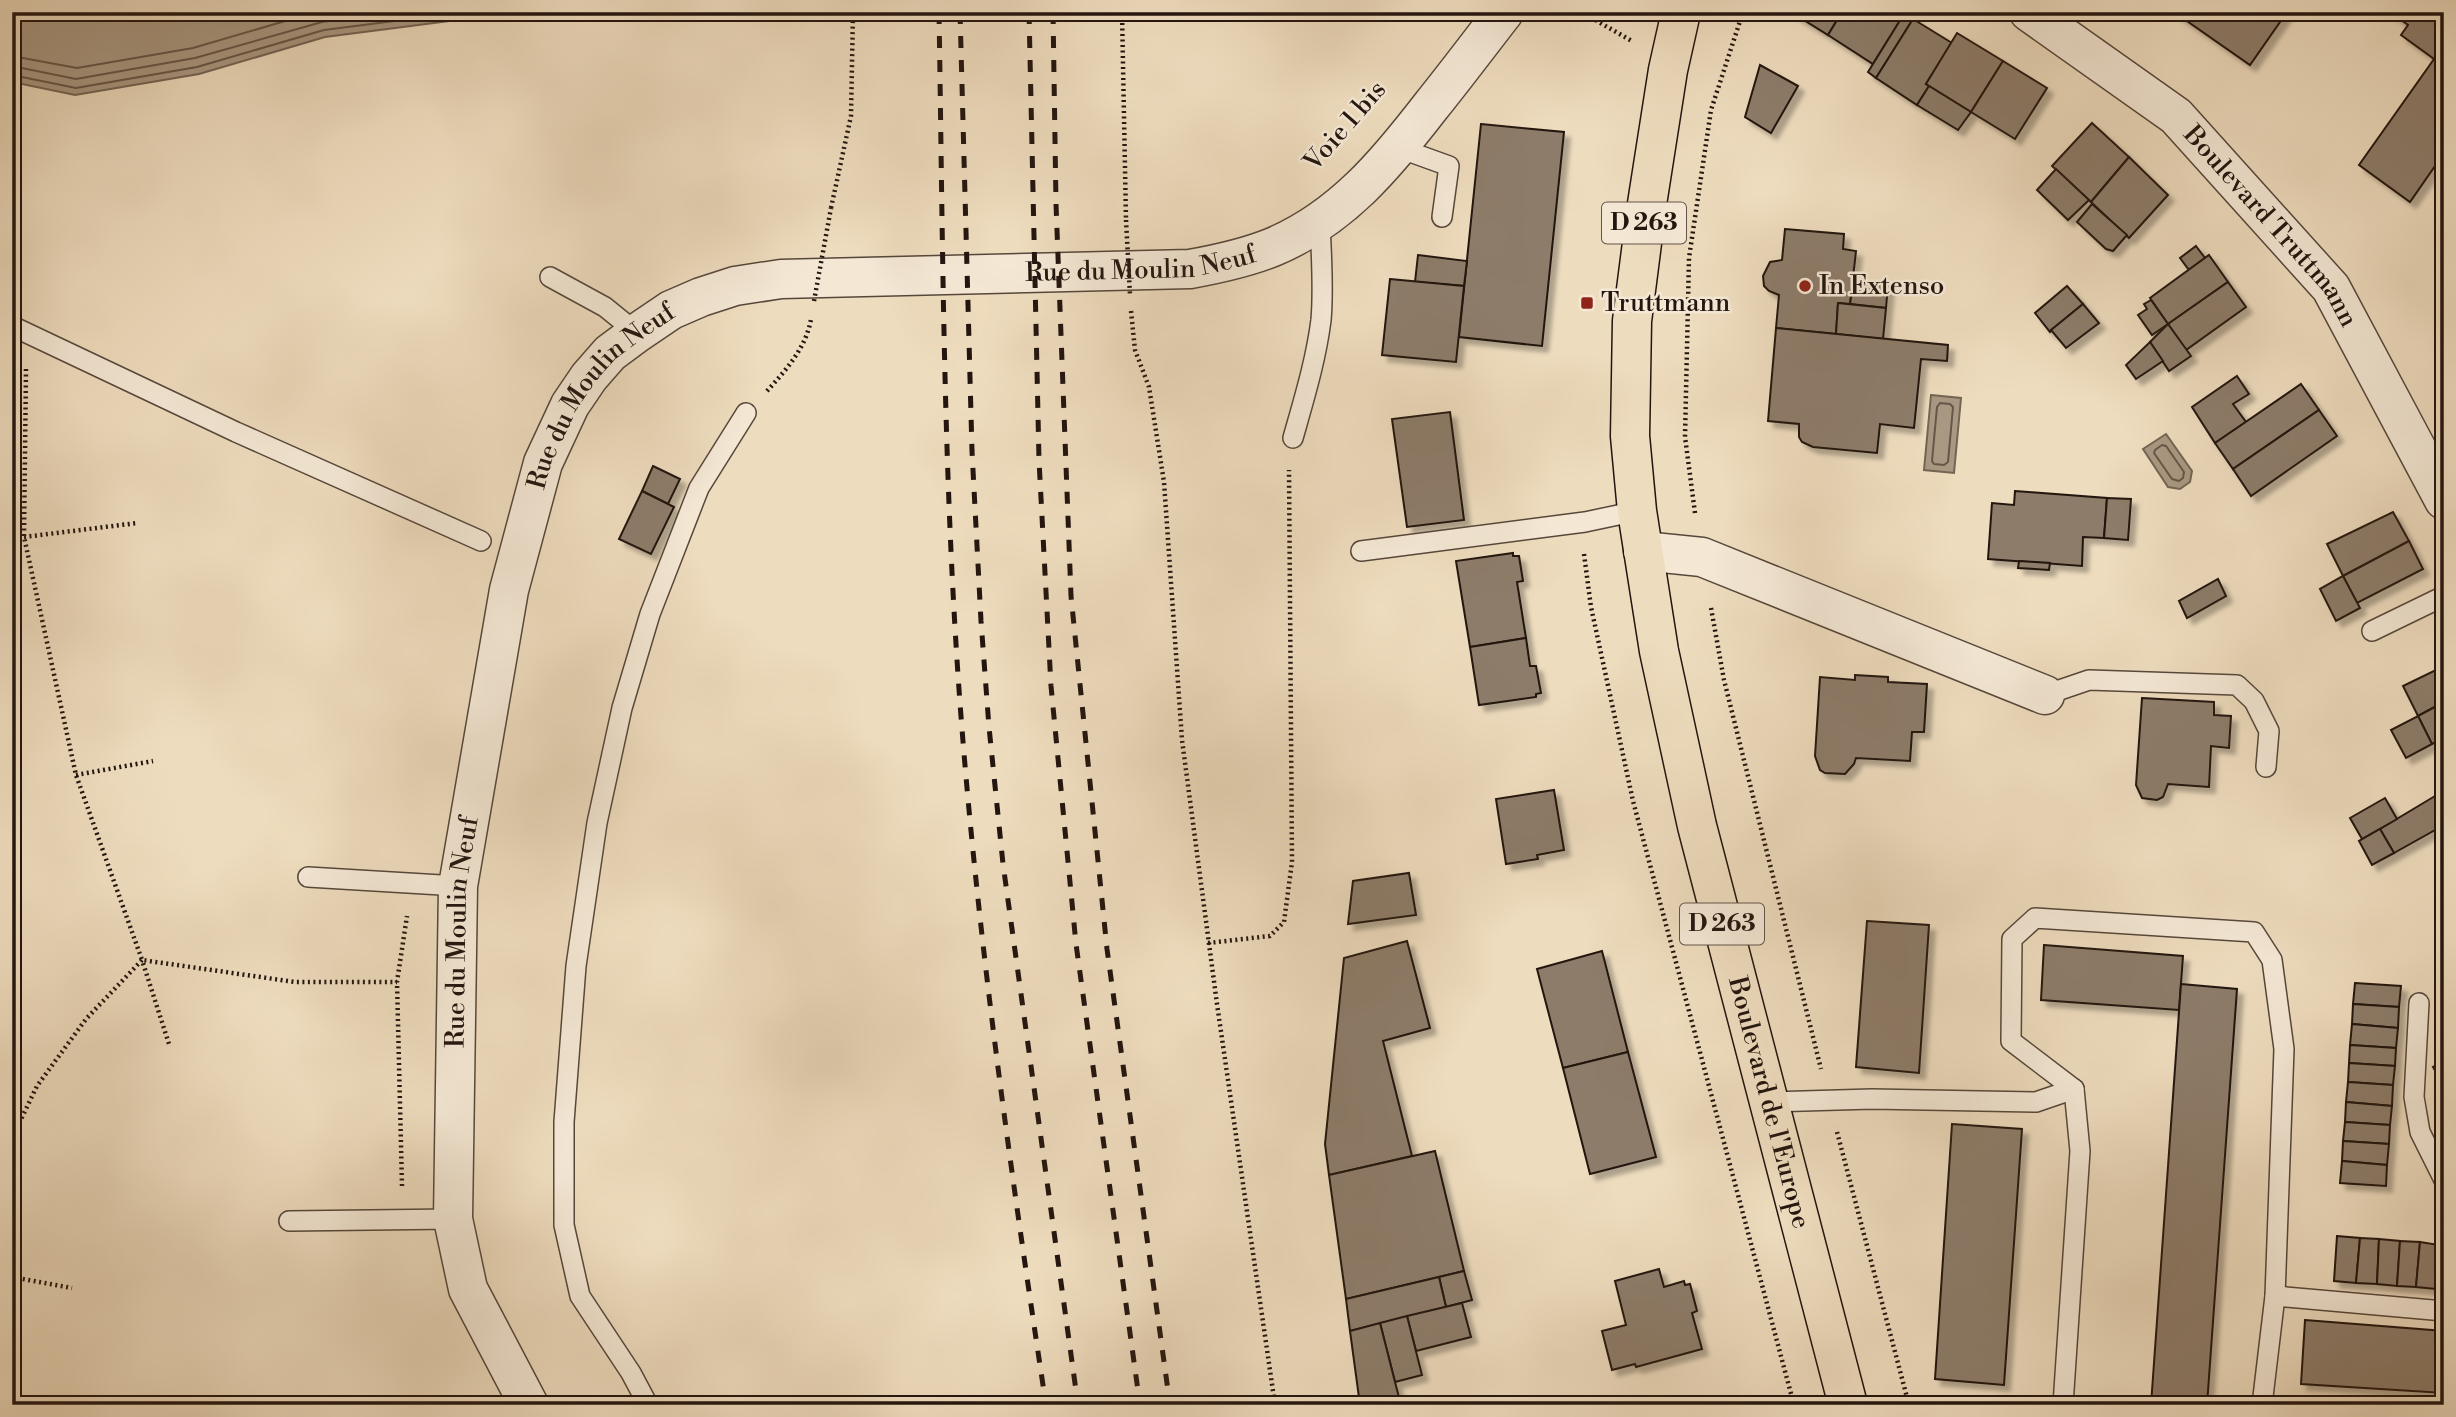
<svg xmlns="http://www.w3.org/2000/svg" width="2456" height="1417" viewBox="0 0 2456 1417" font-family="'Libre Bodoni',serif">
<defs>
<filter id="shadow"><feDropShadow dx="6" dy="6" stdDeviation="2" flood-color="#0004"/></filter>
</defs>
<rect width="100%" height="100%" fill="#eedcbe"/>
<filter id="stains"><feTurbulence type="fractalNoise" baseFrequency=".00286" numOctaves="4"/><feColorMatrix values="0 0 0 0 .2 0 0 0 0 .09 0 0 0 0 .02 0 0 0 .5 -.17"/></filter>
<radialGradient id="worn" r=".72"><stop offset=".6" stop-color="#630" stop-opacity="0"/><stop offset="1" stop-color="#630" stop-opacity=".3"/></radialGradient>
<g fill="#a99882" stroke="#736454" stroke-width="2">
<path d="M12 12H520L325 37 199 74 75 95 12 82Z"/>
<path d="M1931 395 1961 398 1954 473 1924 470Z"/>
<path d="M2166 434 2192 471 2190 482 2180 489 2168 487 2143 449Z"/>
</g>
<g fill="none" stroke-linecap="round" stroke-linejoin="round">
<g stroke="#665648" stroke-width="2">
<path d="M12 56 77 68 193 48 316 12"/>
<path d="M12 66 76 79 195 58 322 22 395 12"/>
<path d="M12 75 76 88 197 67 324 30 465 12"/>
<path d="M1940 403 1950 404 1953 407 1948 462 1944 465 1934 464 1932 461 1937 407Z"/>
<path d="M2162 445 2166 446 2184 472 2183 478 2179 481 2172 479 2154 453 2155 450Z"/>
</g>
</g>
<g fill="#8d7c6a" stroke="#23150f" stroke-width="2" filter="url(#shadow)">
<path d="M1791 12H1842L1828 35Z"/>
<path d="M1842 12H1903L1904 14 1873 64 1828 35Z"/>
<path d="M2174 12H2287L2250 65Z"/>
<path d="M2390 12H2444V153L2410 202 2359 165 2434 59 2401 35 2408 25Z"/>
<path d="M1904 14 1913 19 1876 78 1868 72Z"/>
<path d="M1913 19 1952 43 1926 84 1929 86 1917 105 1876 78Z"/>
<path d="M1957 33 2003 61 1971 112 1926 84Z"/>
<path d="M2003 61 2047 88 2015 139 1971 112Z"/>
<path d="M1760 65 1798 86 1771 133 1745 117Z"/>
<path d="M1929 86 1971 112 1958 130 1917 105Z"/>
<path d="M2092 123 2129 157 2091 202 2052 166Z"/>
<path d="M1481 124 1564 132 1542 346 1459 337Z"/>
<path d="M2129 157 2168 195 2129 238 2091 202Z"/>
<path d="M2056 169 2089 200 2068 220 2037 190Z"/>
<path d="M2092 204 2127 235 2113 251 2106 249 2077 222Z"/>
<path d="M1785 229 1844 234 1843 249 1856 251 1850 304 1838 303 1836 334 1776 328 1779 295 1769 291 1764 286 1763 276 1770 262 1782 260Z"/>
<path d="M2196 246 2205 258 2189 270 2180 258Z"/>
<path d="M1418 255 1467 261 1464 286 1415 282Z"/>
<path d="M2209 255 2228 282 2168 324 2150 298Z"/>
<path d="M1390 279 1464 286 1456 362 1382 355Z"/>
<path d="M1860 282 1888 285 1886 308 1850 304 1852 291H1860Z"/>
<path d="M2228 282 2246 307 2186 350 2168 324Z"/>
<path d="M2067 286 2083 304 2050 332 2035 313Z"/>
<path d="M2151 300 2168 324 2152 335 2138 315 2147 309 2144 304Z"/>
<path d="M1838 303 1886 308 1883 339 1836 334Z"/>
<path d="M2083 304 2099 323 2066 348 2051 330Z"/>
<path d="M2168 324 2191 356 2169 371 2150 342Z"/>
<path d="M1776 328 1948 345 1947 361 1921 359 1914 428 1880 424 1877 453 1813 447 1802 442 1799 437V424L1768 421Z"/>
<path d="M2150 342 2163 361 2136 379 2126 365Z"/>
<path d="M2237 376 2249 394 2233 404 2246 422 2215 443 2192 407Z"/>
<path d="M2301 384 2319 410 2233 469 2215 443Z"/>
<path d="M2319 410 2337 436 2251 496 2233 469Z"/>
<path d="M1450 412 1464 520 1407 527 1392 419Z"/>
<path d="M653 466 680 479 668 504 642 491Z"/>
<path d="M642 491 674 507 651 554 619 539Z"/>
<path d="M2015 491 2107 498 2104 538 2083 537 2082 566 1988 559 1992 503 2014 505Z"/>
<path d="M2107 498 2131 499 2128 540 2104 538Z"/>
<path d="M2393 512 2409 541 2343 576 2327 544Z"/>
<path d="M2409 541 2423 569 2357 603 2343 576Z"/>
<path d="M1513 553V556H1519L1523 581 1517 582 1526 638 1470 647 1456 561Z"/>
<path d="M2019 561 2050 563 2049 570 2018 568Z"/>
<path d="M2343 576 2360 608 2336 621 2320 589Z"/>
<path d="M2218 579 2226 596 2187 618 2179 601Z"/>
<path d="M1526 638 1530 666H1536L1541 693 1536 694V697L1479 705 1470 647Z"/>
<path d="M2444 666V702L2418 716 2403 686Z"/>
<path d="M1855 675 1888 677V682L1927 684 1924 732H1912L1910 761 1856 758 1854 764 1845 774 1825 773 1820 770 1815 756 1820 677 1855 680Z"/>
<path d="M2142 698 2214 702V715L2231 716 2229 748 2211 746 2209 787 2168 784 2163 797 2157 800 2142 798 2136 785Z"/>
<path d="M2444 702V738L2432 744 2418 716Z"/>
<path d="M2418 716 2432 744 2406 758 2391 730Z"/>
<path d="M1554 790 1564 850 1537 855 1538 859 1506 864 1496 799Z"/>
<path d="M2435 796 2444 811V825L2394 853 2380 829Z"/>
<path d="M2385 798 2397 819 2362 839 2350 818Z"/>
<path d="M2380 829 2394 853 2372 865 2359 841Z"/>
<path d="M1409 873 1416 915 1348 924 1353 881Z"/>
<path d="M1867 921 1929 925 1919 1073 1856 1067Z"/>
<path d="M1407 941 1430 1028 1383 1041 1412 1156 1329 1175 1325 1144 1344 958Z"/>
<path d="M2044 945 2183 956 2179 1010 2041 1000Z"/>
<path d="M1602 951 1628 1052 1563 1068 1537 969Z"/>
<path d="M2355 983 2401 986 2399 1007 2353 1004Z"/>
<path d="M2181 984 2237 989 2207 1405H2151Z"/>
<path d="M2353 1004 2399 1007 2398 1028 2352 1024Z"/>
<path d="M2352 1024 2398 1028 2396 1048 2350 1045Z"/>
<path d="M2350 1045 2396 1048 2395 1066 2349 1063Z"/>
<path d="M1628 1052 1656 1157 1590 1174 1563 1068Z"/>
<path d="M2444 1061V1085H2443L2433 1067Z"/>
<path d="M2349 1063 2395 1066 2393 1085 2348 1082Z"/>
<path d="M2348 1082 2393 1085 2392 1106 2346 1102Z"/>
<path d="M2346 1102 2392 1106 2390 1125 2345 1122Z"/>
<path d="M2345 1122 2390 1125 2389 1144 2343 1141Z"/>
<path d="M1952 1124 2022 1129 2004 1385 1935 1379Z"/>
<path d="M2343 1141 2389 1144 2387 1165 2342 1161Z"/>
<path d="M1435 1151 1464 1271 1346 1299 1329 1175Z"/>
<path d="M2342 1161 2387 1165 2386 1186 2340 1183Z"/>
<path d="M2337 1236 2360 1238 2356 1283 2334 1281Z"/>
<path d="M2360 1238 2379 1239 2377 1284 2356 1283Z"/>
<path d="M2379 1239 2400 1241 2397 1286 2377 1284Z"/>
<path d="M2400 1241 2420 1242 2416 1287 2397 1286Z"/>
<path d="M2420 1242 2439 1245 2436 1289 2416 1287Z"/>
<path d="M2439 1245H2444V1289H2436Z"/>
<path d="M1659 1269 1664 1287 1684 1281 1685 1285 1690 1284 1697 1311 1692 1313 1702 1349 1636 1367 1635 1364 1612 1370 1602 1331 1626 1325 1615 1281Z"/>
<path d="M1464 1271 1472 1300 1446 1307 1439 1277Z"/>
<path d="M1439 1277 1446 1307 1350 1331 1346 1299Z"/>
<path d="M1462 1303 1471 1337 1416 1351 1407 1316Z"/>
<path d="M1407 1316 1422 1375 1395 1382 1380 1323Z"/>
<path d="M2305 1320 2444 1331V1393L2301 1384Z"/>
<path d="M1380 1323 1395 1382 1401 1405H1360L1350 1331Z"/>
</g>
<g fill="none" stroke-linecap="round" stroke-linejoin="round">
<defs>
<g id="service">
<path d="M1399 148 1449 166 1442 217"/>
<path d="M550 277 605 307 637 333"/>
<path d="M12 326 236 432 481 541"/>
<path d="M1293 438C1304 399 1316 360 1321 320 1324 287 1321 254 1320 221"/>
<path d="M1361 551 1585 522 1637 511"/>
<path d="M2372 631 2444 596"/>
<path d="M2045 695 2089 680 2237 685 2254 701 2269 731 2266 767"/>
<path d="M308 877 458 886"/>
<path d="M2419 1003 2414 1097 2420 1132 2444 1180"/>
<path d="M1768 1102 1872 1099 2036 1102 2074 1089"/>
<path d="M289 1221 453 1219"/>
<path d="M2275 1296 2444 1311"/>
<path d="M648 1405 631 1373 580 1296 564 1225V1122L576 966 597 823 622 708 650 614 699 488 746 413"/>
<path d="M2063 1405 2080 1151 2074 1089 2011 1041 2012 939 2035 918 2254 932 2272 960 2284 1049 2275 1296 2262 1405"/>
</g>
<g id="minor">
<path id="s1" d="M2029 12 2176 116 2331 288 2444 500"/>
<path d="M1643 551 1702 557 2045 695"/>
<path id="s2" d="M529 1405 468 1289 453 1219 458 886 509 590 543 463 570 405 589 377 610 353 637 333 671 310 701 297 735 286 781 279 1190 269C1218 264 1246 258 1273 247 1342 218 1387 163 1431 106 1456 75 1480 43 1504 12"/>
</g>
<g id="primary">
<path id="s3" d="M1681 12 1668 70 1647 204 1632 321 1630 436 1637 511 1659 651 1697 826 1848 1405"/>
</g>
</defs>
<use href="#service" stroke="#56473b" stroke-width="22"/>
<use href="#minor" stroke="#56473b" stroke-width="41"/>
<use href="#primary" stroke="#23150f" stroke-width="41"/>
<g stroke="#23150f" stroke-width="4.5" stroke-dasharray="2 3.5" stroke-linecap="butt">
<path d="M1122 12 1126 220"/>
<path d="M1581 12 1632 41"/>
<path d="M831 208 851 116 853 12"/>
<path d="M1131 311 1135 350 1149 387 1164 482 1182 740 1217 1004 1275 1405"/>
<path d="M26 369 24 537 76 775 142 960 295 982H397"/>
<path d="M767 391C786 370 806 348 811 319"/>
<path d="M1695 513 1685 437 1689 258 1711 110 1743 12"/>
<path d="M24 537 137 523"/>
<path d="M1584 554 1591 607 1633 801 1794 1405"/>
<path d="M1711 608 1724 680 1821 1069"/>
<path d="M76 775 153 761"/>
<path d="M1208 943 1270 936 1284 922 1292 862 1289 470"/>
<path d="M1837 1132 1909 1405"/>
<path d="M12 1138 37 1086 86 1019 142 960 169 1044"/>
<path d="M402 1186 397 982 407 916"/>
<path d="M12 1277 72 1288"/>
</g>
<use href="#service" stroke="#f4e8d5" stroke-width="19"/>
<use href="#minor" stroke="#f4e8d5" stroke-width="38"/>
<use href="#primary" stroke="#eedcbe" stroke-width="38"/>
<g stroke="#23150f" stroke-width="5" stroke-dasharray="12 12" stroke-linecap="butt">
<path d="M939 12C943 251 943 490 962 729 980 955 1012 1180 1046 1405"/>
<path d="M960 12 972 451 981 621 989 727 1003 864 1078 1405"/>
<path d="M1029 12 1039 460 1051 686 1076 944 1140 1405"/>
<path d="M1053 12 1056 204 1071 596 1107 949 1170 1405"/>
</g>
<g stroke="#23150f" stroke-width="4.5" stroke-dasharray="2 3.5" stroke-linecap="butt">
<path d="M1126 220 1130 295"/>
<path d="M814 301 831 208"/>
</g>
</g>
<g fill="#8f2418" stroke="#f4e8d5" stroke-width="2.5">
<circle cx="1805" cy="286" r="7"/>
<rect x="1580" y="296" width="14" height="14" rx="3.5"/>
</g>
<g text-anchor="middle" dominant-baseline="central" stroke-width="5" stroke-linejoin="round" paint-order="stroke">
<g fill="#f4e8d5" stroke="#62544a" stroke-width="2">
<rect x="1602" y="202.5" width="84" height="41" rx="5"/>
<rect x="1680" y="903.5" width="84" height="41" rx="5"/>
</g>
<g font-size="24" font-weight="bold" fill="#23150f">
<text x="1644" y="223">D 263</text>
<text x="1722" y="924">D 263</text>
</g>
<g font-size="26" fill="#23150f" stroke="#f4e8d5">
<text transform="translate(1345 126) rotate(-49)">Voie 1 bis</text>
<text stroke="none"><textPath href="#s1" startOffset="326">Boulevard Truttmann</textPath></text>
<text stroke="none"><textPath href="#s2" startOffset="1647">Rue du Moulin Neuf</textPath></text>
<text stroke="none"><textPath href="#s2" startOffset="1057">Rue du Moulin Neuf</textPath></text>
<text stroke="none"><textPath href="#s2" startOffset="490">Rue du Moulin Neuf</textPath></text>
<text stroke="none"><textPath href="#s3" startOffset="1110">Boulevard de l'Europe</textPath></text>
</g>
<g font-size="26" fill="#23150f" stroke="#f4e8d5" text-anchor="start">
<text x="1819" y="286">In Extenso</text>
<text x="1601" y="303">Truttmann</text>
</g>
</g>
<rect width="2456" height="1417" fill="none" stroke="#eedcbe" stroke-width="42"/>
<rect x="14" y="14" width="2428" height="1389" fill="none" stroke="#23150f" stroke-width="3.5"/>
<rect x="21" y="21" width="2414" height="1375" fill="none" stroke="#23150f" stroke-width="2"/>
<rect width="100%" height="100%" filter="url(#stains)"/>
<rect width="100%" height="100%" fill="url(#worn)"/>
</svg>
